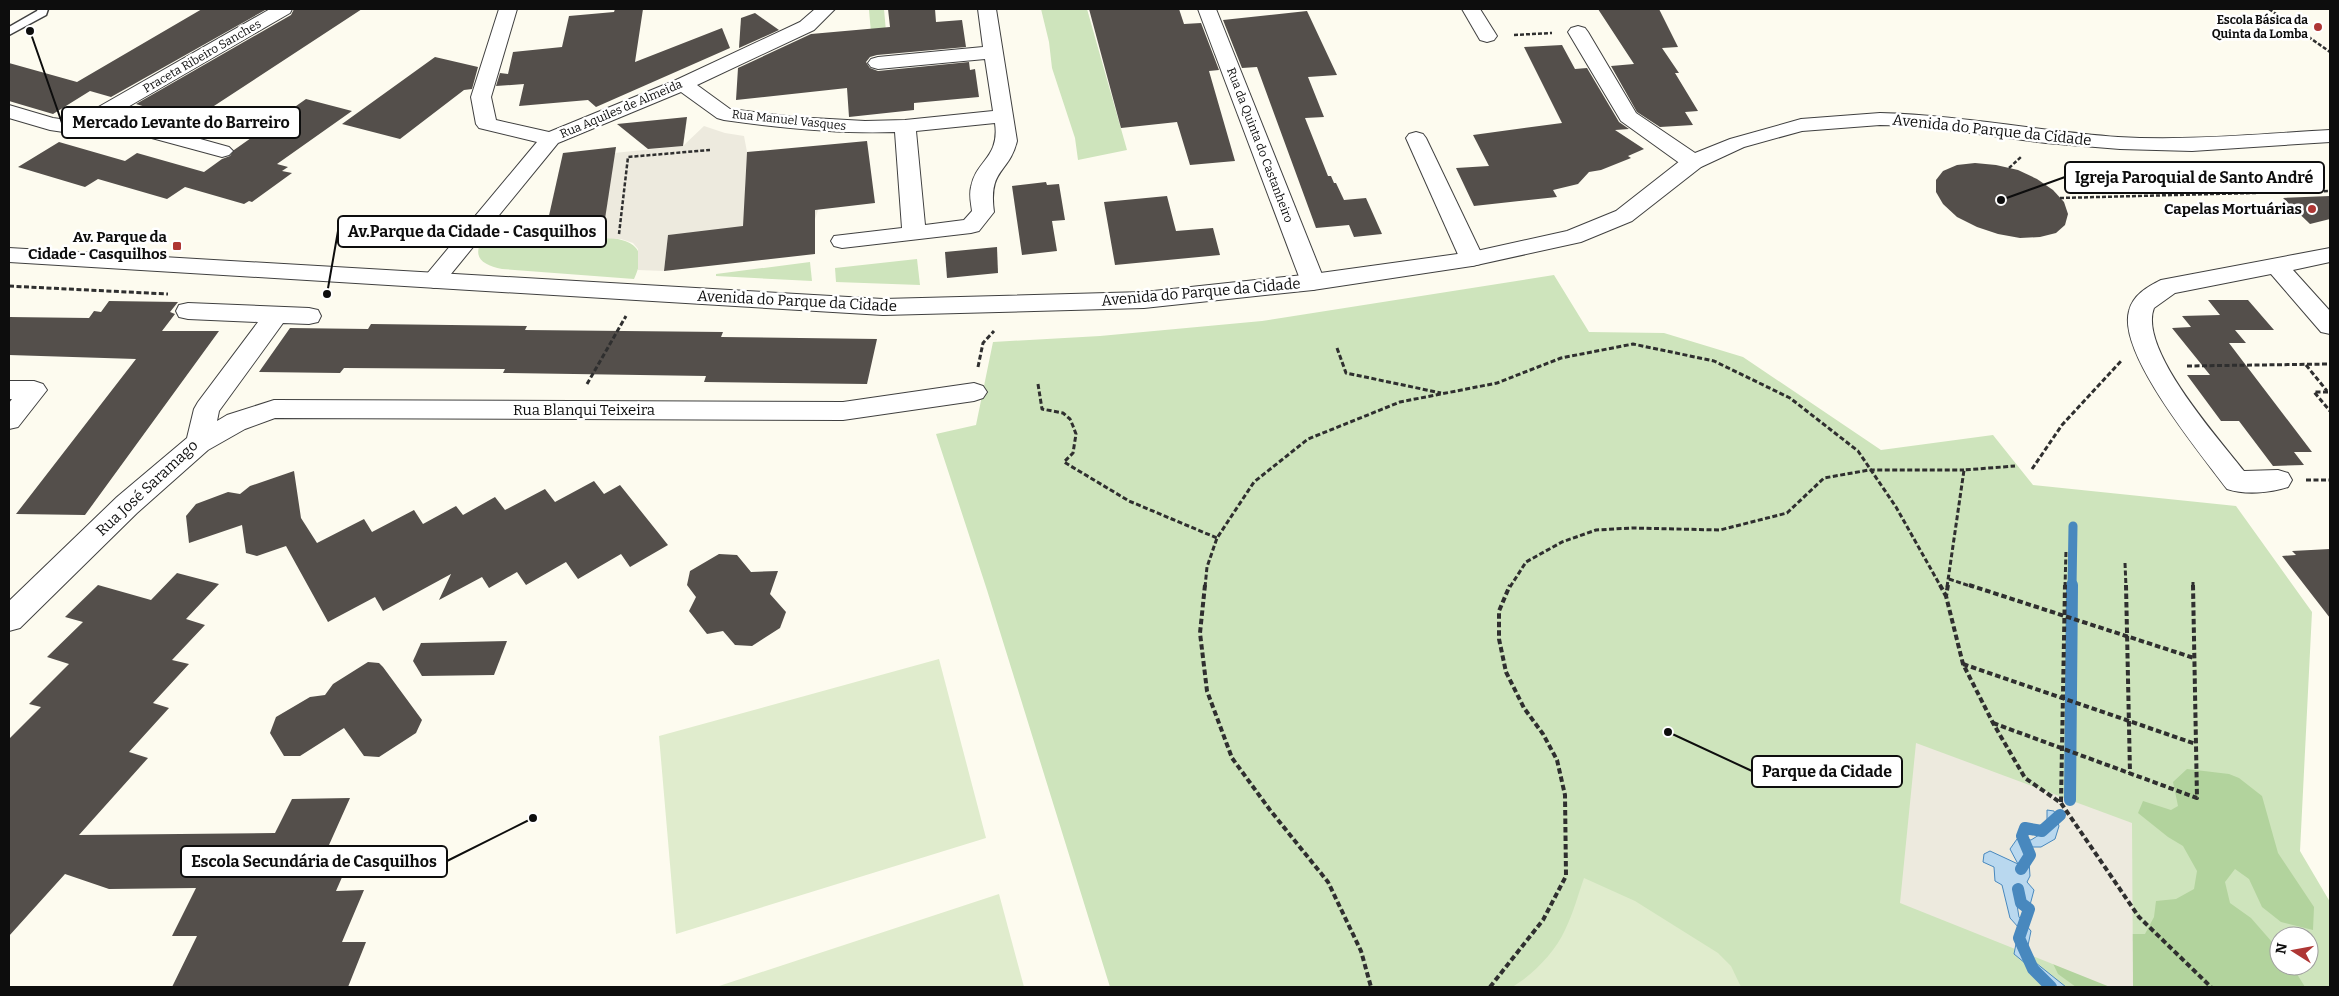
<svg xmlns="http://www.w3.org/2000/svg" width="2339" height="996" viewBox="0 0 2339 996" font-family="Bitter,serif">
<rect width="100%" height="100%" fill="#fdfbef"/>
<g fill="#cee4bc" fill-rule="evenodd">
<path d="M884 9 887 43 872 44 869 10Z"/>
<path d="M1041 9H1087L1127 150 1078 160 1075 138 1052 68 1049 42Z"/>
<path d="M607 237C635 241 648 249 634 279L502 269C483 265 471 258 483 238L528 240 538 244Z"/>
<path d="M917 259 920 285 836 282 835 268Z"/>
<path d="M810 262 812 281 716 276V274Z"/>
<path d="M1554 275 1589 332 1664 333 1743 357 1881 450 1993 435 2033 485 2236 506 2312 612 2300 851 2330 902V987H1110L987 590 936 434 976 425 993 342 1100 336 1262 321ZM2279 936H2309V966H2279Z"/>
</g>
<path fill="#b2d39d" d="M2187 769 2229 774 2239 778 2262 796 2278 853 2314 907 2313 930 2281 922 2262 907 2249 879 2235 869 2225 882 2230 903 2251 918 2279 950V966H2292L2305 987H2076L2058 974 2045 947 2114 934H2145L2154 917 2156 901 2176 899 2194 889 2197 871 2183 846 2168 837 2138 813 2143 801 2171 810 2178 806 2173 782Z"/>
<g fill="#e0eccd">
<path d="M939 659 986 838 676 934 659 736Z"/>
<path d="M1584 878 1635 901 1718 953 1731 966 1741 987H1512C1533 975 1555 952 1565 930 1573 914 1578 895 1584 878Z"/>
<path d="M999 894 1024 987H716Z"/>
</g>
<g fill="#edeade">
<path d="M704 126 725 133 744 136 747 152 745 187 818 179V210L815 219 668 235 664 271 638 270V249L633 243 621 239 597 238 603 232 614 153 683 146Z"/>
<path d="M1916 743 2132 823 2133 987H2110L1900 903Z"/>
</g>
<path fill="#b9d8ef" stroke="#4888be" d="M2047 810 2054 811 2059 826 2055 839 2041 847H2028L2030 876 2027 882 2034 890 2030 905 2016 899 2019 917 2031 931 2026 955 2066 987H2054L2014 954 2019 928 2010 918 2002 885 1995 881 1994 867 1983 862 1984 854 1990 851 2018 864 2010 849 2017 839 2031 840 2047 830Z"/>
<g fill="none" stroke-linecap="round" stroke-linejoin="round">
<path stroke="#4888be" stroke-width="9" d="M2072 587 2073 526"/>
<g stroke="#4888be" stroke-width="12">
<path d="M2070 800 2072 585"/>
<path d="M2021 869 2030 855 2022 836 2025 828 2042 831 2060 815"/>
<path d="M2018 889 2021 903 2029 909 2019 938 2033 969 2051 987"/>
</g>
</g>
<g fill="#544f4b">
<path d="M202 9H267L111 97 90 91 53 114 9 101V63L77 82Z"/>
<path d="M294 9H362L191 121 136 104 291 15Z"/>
<path d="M615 9H643L635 62 722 28 730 48 596 107 588 100 519 106 524 84 496 86 500 73 508 74 513 52 562 47 569 16 614 12Z"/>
<path d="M888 9H935L936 22 962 20 966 47 877 55 870 57 866 62 870 68 878 71 969 62 970 70 975 69 979 97 914 103V110L849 117 847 88 736 100 738 68 811 34 890 27Z"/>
<path d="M1089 9H1179L1184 24 1201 23 1219 70 1209 71 1235 161 1190 165 1177 122 1121 128Z"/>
<path d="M1598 9H1659L1678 47 1662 48 1679 73H1675L1698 111 1685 112 1693 125 1660 127 1637 112 1611 66 1634 64Z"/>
<path d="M1307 11 1337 75 1308 77 1324 117 1305 118 1328 176H1331L1334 183H1336L1344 200 1366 198 1382 234 1354 237 1349 225 1316 228 1257 67 1242 68 1223 20Z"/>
<path d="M755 13 779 30 739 48 741 18Z"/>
<path d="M1562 45 1575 69 1587 68 1619 122 1629 129 1615 130 1644 149 1628 156 1631 158 1601 170 1589 172 1578 184 1553 190 1557 197 1474 206 1456 168 1489 166 1473 135 1562 123 1524 47Z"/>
<path d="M435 57 478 67 472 89 464 90 400 139 342 124Z"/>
<path d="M306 99 352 111 277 164 288 167 282 171 292 173 252 202 249 201 244 204 185 187 167 199 98 179 85 187 18 167 59 142 125 161 137 153 204 172 222 159 230 156 234 150Z"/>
<path d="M687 117 683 146 648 149 617 124Z"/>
<path d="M867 141 875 203 815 210V254L664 271 668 235 743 226 747 152Z"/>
<path d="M616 147 603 232 544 238 563 153Z"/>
<path d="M1975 163 1996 165 2018 170 2037 179 2053 190 2064 202 2068 214 2065 225 2056 233 2040 237 2020 238 1998 234 1977 227 1957 217 1943 204 1936 192V180L1943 171 1957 165Z"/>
<path d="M1046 182 1047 185 1059 184 1065 220 1052 221 1057 251 1022 255 1012 186Z"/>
<path d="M1167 196 1176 231 1213 228 1220 255 1115 265 1104 202Z"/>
<path d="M2330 196V219L2310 224 2283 198Z"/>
<path d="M997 247 998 273 947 278 945 252Z"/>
<path d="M2208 300H2248L2274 330H2235L2246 343H2229L2312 452H2294L2304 465 2273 466 2239 421H2221L2187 375H2210L2172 328 2191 327 2182 316 2220 315Z"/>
<path d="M109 301 178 302 170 312 175 314 162 331H219L85 515 16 514 136 359 9 355V317L89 318 94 311 101 312Z"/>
<path d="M371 324 527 326 525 330 723 332 721 337 877 339 867 384 704 382 706 376 503 373 505 369 344 368 340 373 259 372 290 328 368 329Z"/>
<path d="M294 471 301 518 317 543 364 519 372 532 414 510 423 524 456 506 463 515 495 497 505 510 545 489 555 502 594 481 604 494 620 485 668 545 630 567 621 554 578 579 566 562 526 585 517 572 489 588 482 577 439 600 451 574 383 611 375 597 328 622 286 546 257 556 246 553 242 525 189 543 186 516 196 504 228 492 240 494 250 486Z"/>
<path d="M2330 549V618L2282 556 2296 555 2292 551Z"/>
<path d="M719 554 737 555 751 572 778 571 770 594 786 612 780 628 752 646 735 645 723 631 707 634 689 611 696 597 687 585 690 571Z"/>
<path d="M177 573 219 584 186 619 205 625 172 660 189 664 153 703 169 708 129 752 148 758 79 835 275 833 292 799 350 798 329 845H356L336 891 364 890 342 942H366L348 987H172L197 936H172L196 888 109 889 65 874 9 936V739L41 707 29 704 69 664 47 657 83 622 65 617 98 585 151 600Z"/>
<path d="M507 641 494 675 422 676 413 661 421 643Z"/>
<path d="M368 662 379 663 383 667 422 720 416 733 379 757 364 756 344 728 300 756H284L270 733 276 717 310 697 325 695 333 684Z"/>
</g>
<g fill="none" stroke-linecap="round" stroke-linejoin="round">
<defs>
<path id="service" d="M38 9H48L46 15 9 35V27L37 11Z"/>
<g id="minor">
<path d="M270 9H292L290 13 114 115 229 147 233 151 229 155 222 157 100 124 77 134 50 130 9 118V105L53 118 74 121Z"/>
<path d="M499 9H517L491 97 496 120 549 132 676 80 800 22 815 9H835L814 30 697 85 730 109 794 117 865 121 905 120 993 111 985 59 878 69 871 67 868 63 871 59 878 57 983 47 978 9H996L1017 141C1009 174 988 168 994 212L979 231 971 233 842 248 834 246 831 241 834 236 902 228 895 132C838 134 781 128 724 120L717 118 681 92 558 143 442 285 434 288 426 285 422 280 426 275 537 142 479 128 476 124 471 97ZM995 123C1000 158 976 160 971 187 969 195 971 203 972 211L964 220 925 225 916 131Z"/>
<path d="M1198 9H1216L1325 282 1321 287 1313 290 1305 287 1301 282Z"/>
<path d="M1462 9H1480L1497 36 1494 40 1487 42 1480 40Z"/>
<path d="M1578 26 1585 28 1588 32 1636 113 1701 157 1704 162 1701 167 1693 168 1685 167 1621 121 1568 32 1571 28Z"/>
<path d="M1416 132 1423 134 1426 138 1484 259 1480 264 1472 266 1464 264 1460 259 1406 138 1409 134Z"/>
<path d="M2330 248V262L2293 270 2330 311V334L2321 332 2271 274 2175 293 2154 308C2138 349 2219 439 2244 471L2278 470 2288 473 2292 480 2288 487C2270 493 2245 495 2227 489 2202 455 2117 354 2129 311 2133 295 2147 287 2161 280Z"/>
<path d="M188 303 309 308 318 310 321 316 318 322 309 324 283 323 219 411 217 421 227 415 274 400 843 402 974 383 983 386 987 392 983 398 974 401 843 420 275 418 245 429 208 450 137 513 20 628 9 631V601L117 497 187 438 194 409 198 402 258 322 188 319 179 317 176 311 179 305Z"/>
<path d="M9 381H34L43 384 47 390 18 427 9 429V403L12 399H9Z"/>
</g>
<path id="tertiary" d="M1880 113C1960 115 2038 131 2118 137 2189 141 2259 134 2330 130V142L2192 151 2120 149 2046 143 1919 126 1880 125 1802 131 1744 147 1701 167 1632 221 1581 242 1472 266 1313 290 1144 308 883 315 9 262V248L883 299 1144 292 1313 274 1472 252 1567 231 1616 211 1685 157 1730 139 1801 119Z"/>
</defs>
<use href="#service" stroke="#404040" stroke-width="3"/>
<use href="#minor" stroke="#404040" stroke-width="2"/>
<use href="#tertiary" stroke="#404040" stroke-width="2"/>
<g stroke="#2f2f2f" stroke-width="2.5" stroke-dasharray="4 2" stroke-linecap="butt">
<path d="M2269 9 2330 52"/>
<path d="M1514 35 1552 33"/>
<path d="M2009 168 2021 157"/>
<path d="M2060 198 2330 191"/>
<path d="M619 234 628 157 710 150"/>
</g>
<g stroke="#2f2f2f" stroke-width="3" stroke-dasharray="5 2.5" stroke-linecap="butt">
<path d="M9 286 168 294"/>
<path d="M1337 348 1346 373 1441 393"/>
<path d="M2306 365 2327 391"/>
<path d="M2187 366 2330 364"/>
<path d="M978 367 983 343 994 331"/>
<path d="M587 384 626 316"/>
<path d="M1038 384 1042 409 1063 413 1070 419 1073 426 1076 434 1073 453 1064 462 1129 501 1217 538"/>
<path d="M2328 392H2314L2330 411"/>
<path d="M2032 469 2062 425 2122 360"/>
<path d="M2306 480H2330"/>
<path d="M2125 563 2126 587"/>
<path d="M1949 579 1973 587"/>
<path d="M2193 582V587"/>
<path d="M1205 587 1207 567 1217 538 1254 482 1308 439 1400 402 1497 383 1561 358 1633 344 1714 361 1790 398 1858 451 1896 507 1941 587"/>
<path d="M1510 587 1526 562 1562 542 1596 530 1632 528 1720 530 1787 513 1824 478 1869 470H1964"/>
<path d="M1947 587 1964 470 2015 466"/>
<path d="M2065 587 2066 550"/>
</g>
<g stroke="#2f2f2f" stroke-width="4" stroke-dasharray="5.5 3" stroke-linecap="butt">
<path d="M1205 585 1200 633 1207 691 1232 758 1270 810 1328 882 1361 951 1371 987"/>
<path d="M1940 585 1946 596"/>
<path d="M1948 585 1946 596 1963 664 1993 723 2025 778 2061 803 2139 917 2211 987"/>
<path d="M1969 585 2194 658"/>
<path d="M2126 585 2130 773"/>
<path d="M1963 664 2196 744"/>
<path d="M1993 723 2197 798 2193 585"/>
<path d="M2061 802 2065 585"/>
<path d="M1490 987 1543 920 1566 876 1565 795 1557 760 1543 734 1524 708 1506 672 1499 639V611L1510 585"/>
</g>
<use href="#service" fill="#fff" fill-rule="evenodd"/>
<use href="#minor" fill="#fff" fill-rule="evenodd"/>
<use href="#tertiary" fill="#fff" fill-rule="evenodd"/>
</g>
<g fill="#ae3634" stroke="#fff" stroke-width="2">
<circle cx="2318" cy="27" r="5"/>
<circle cx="2312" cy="209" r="5"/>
<rect x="172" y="241" width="10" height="10" rx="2.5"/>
</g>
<g text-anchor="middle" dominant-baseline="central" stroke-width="5" stroke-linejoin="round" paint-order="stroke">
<g font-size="12" font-weight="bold" fill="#0d0d0d" stroke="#fff" text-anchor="end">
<text x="2308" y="20">Escola Básica da<tspan x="2308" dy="14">Quinta da Lomba</tspan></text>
</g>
<g font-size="12" fill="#0d0d0d" stroke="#fff">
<text transform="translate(202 56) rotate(-30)">Praceta Ribeiro Sanches</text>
<text transform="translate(621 109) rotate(-23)">Rua Aquiles de Almeida</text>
<text transform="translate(789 120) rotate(6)">Rua Manuel Vasques</text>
<text transform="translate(1260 145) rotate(69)">Rua da Quinta do Castanheiro</text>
</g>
<g font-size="15" fill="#0d0d0d" stroke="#fff">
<text transform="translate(1992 130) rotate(6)">Avenida do Parque da Cidade</text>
<text transform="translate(1201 292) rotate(-5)">Avenida do Parque da Cidade</text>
<text transform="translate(797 301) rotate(3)">Avenida do Parque da Cidade</text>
<text x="584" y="410">Rua Blanqui Teixeira</text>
<text transform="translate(147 488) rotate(-43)">Rua José Saramago</text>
</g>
<g font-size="15" font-weight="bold" fill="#0d0d0d" stroke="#fff" text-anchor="end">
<text x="2302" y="209">Capelas Mortuárias</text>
<text x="167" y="237">Av. Parque da<tspan x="167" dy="17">Cidade - Casquilhos</tspan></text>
</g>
</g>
<path fill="none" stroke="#0d0d0d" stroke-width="2" d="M30 31L62 123M2001 200L2065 177M327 294L338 231M1668 732L1752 771M533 818L447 861"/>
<g fill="#0d0d0d" stroke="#fff" stroke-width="2">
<circle cx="30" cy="31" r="5"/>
<circle cx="2001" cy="200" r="5"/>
<circle cx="327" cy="294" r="5"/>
<circle cx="1668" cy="732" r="5"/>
<circle cx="533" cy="818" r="5"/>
</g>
<g fill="#fff" stroke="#0d0d0d" stroke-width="2">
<rect x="62" y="107" width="238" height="31" rx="5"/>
<rect x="2065" y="162" width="259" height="31" rx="5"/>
<rect x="338" y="216" width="268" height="31" rx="5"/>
<rect x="1752" y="756" width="150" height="31" rx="5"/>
<rect x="181" y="846" width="266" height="31" rx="5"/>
</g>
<g font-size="16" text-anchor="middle" font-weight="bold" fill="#0d0d0d">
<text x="181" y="128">Mercado Levante do Barreiro</text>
<text x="2194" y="183">Igreja Paroquial de Santo André</text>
<text x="472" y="237">Av.Parque da Cidade - Casquilhos</text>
<text x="1827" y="777">Parque da Cidade</text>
<text x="314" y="867">Escola Secundária de Casquilhos</text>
</g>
<rect width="2339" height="996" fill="none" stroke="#0d0d0d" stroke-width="20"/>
<g transform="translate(2294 951) rotate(281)"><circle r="24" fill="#ffffff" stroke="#9e9e9e"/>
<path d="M0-4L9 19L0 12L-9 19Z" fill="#ae3634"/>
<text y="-8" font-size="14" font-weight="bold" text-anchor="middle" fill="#0d0d0d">N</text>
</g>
</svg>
